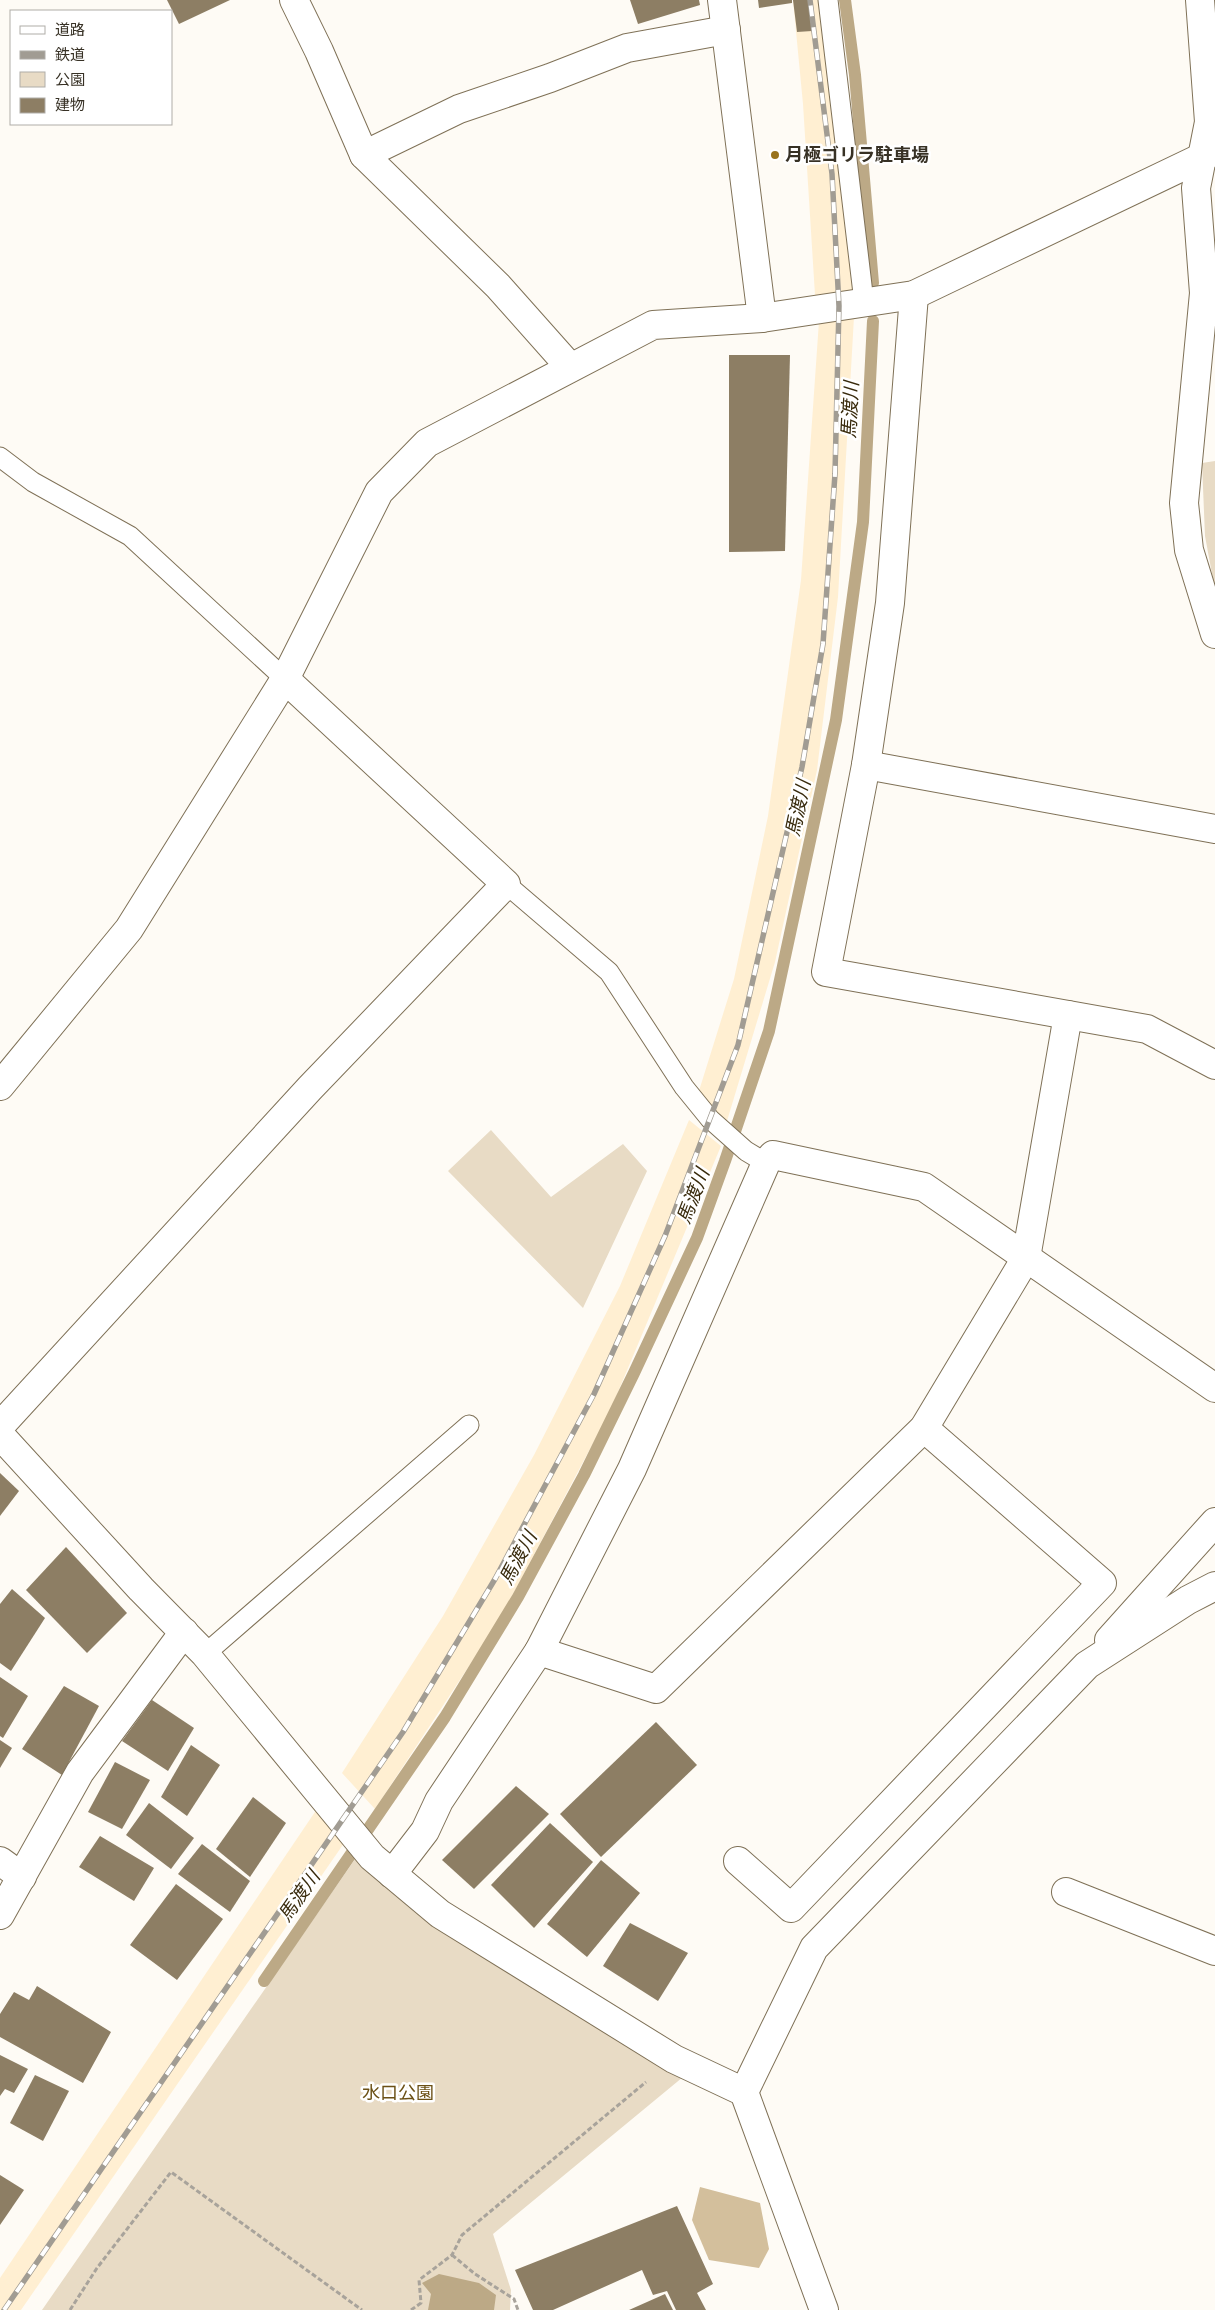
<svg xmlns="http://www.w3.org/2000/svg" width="1215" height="2310" viewBox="0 0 1215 2310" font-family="Montserrat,'Noto Sans JP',sans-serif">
<rect width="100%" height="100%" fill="#fefbf5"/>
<g fill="#ffefd2">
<path d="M793 0H820L857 283 851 292 815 295 803 104Z"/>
<path d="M854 317 838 597 817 770 775 962 727 1121 698 1094 734 979 768 816 801 580 819 321Z"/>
<path d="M689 1120 721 1146 610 1411 500 1619 375 1809 342 1773 443 1616 534 1455 620 1286Z"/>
<path d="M319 1806 349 1836 21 2310H0V2278Z"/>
</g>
<g fill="#e8dbc5">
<path d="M1215 461V590L1205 536 1202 463Z"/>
<path d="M491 1130 551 1197 623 1144 647 1171 583 1308 448 1171Z"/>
<path d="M360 1852 683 2077 493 2234 511 2290 510 2310H42Z"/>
</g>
<path fill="#d3bf9c" d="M700 2187 760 2203 769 2249 759 2268 709 2260 692 2220Z"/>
<path fill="#bca986" d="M439 2274 479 2283 496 2295 494 2310H428L431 2294 422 2283Z"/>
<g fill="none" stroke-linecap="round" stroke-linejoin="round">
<g stroke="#bca986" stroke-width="12">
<path d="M845 0 855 75 873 283"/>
<path d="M264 1981 445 1717 518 1597 584 1475 634 1373 697 1238 725 1161 769 1031 836 720 863 522 873 321"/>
</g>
</g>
<g fill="#8d7e64">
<path d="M167 0H230L179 24Z"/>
<path d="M630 0H699L700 5 638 24Z"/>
<path d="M758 0H792V3L759 8Z"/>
<path d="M793 0H808L812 31 797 32Z"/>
<path d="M729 355H790L785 551 729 552Z"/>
<path d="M0 1473 19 1491 0 1516Z"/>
<path d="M66 1547 127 1613 87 1653 26 1590Z"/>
<path d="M12 1589 45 1618 11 1671 0 1663V1604Z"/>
<path d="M0 1677 28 1696 3 1738 0 1736Z"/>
<path d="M64 1686 99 1706 62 1775 22 1749Z"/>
<path d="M152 1700 194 1728 168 1771 122 1741Z"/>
<path d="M656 1722 697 1765 601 1857 560 1814Z"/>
<path d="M0 1740 12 1748 0 1768Z"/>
<path d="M191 1745 220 1765 187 1816 161 1797Z"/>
<path d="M115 1762 150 1780 122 1829 88 1812Z"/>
<path d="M516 1786 549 1814 474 1889 442 1860Z"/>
<path d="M253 1797 286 1823 250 1877 216 1849Z"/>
<path d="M149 1803 194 1838 171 1869 126 1835Z"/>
<path d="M550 1823 593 1862 534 1928 491 1885Z"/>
<path d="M100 1836 154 1868 134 1901 79 1867Z"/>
<path d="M202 1844 250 1881 230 1912 178 1874Z"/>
<path d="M601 1860 640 1893 587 1957 547 1924Z"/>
<path d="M176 1884 223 1919 177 1980 130 1945Z"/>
<path d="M630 1923 688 1953 658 2001 603 1966Z"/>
<path d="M37 1986 111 2032 83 2083 0 2037V2014L14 1992 29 2000Z"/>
<path d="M0 2055 28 2069 14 2093 5 2089 0 2096Z"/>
<path d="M35 2075 69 2091 43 2141 10 2123Z"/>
<path d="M0 2175 24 2190 0 2225Z"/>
<path d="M677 2206 713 2284 697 2293 706 2310H676L667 2291 653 2295 642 2270 553 2310H533L515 2270Z"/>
<path d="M665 2294 673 2310H629Z"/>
</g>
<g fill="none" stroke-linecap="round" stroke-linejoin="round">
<defs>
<g id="service">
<path d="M828 0 864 302"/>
<path d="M0 457 33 482 130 536 285 679"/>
<path d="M506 884 609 972 684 1087 710 1119 746 1151 766 1163"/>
<path d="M205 1654 469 1425"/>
</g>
<g id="minor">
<path d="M294 0 319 51 364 155 498 286 570 367"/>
<path d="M722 0 762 318"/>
<path d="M1200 0 1209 122 1196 188 1204 293 1184 503 1189 550 1215 634"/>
<path d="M364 155 459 109 550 78 627 48 726 30"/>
<path d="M914 295 890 603 866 765 826 972 1147 1029 1215 1065"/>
<path d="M866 765 1215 829"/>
<path d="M0 1086 129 929 285 679 379 492 427 443 653 325 762 318 914 295 1215 151"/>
<path d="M0 1426 310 1088 506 884 285 679"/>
<path d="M0 1435 141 1589 205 1654 372 1857 440 1914 674 2059 744 2092 824 2310"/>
<path d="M1109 1640 1215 1522"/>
<path d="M539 1651 656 1689 924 1428 1026 1258 1068 1015"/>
<path d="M0 1861 22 1877"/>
<path d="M738 1861 791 1908 1102 1583 924 1428"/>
<path d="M392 1874 425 1831 439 1801 539 1651 632 1469 766 1163 773 1155 924 1187 1215 1388"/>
<path d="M1066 1892 1215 1951"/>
<path d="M0 1915 80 1772 184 1632"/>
<path d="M744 2092 814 1948 1087 1665 1188 1600 1215 1586"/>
</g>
</defs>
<use href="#service" stroke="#7f7157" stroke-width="21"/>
<use href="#minor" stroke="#7f7157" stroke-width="30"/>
<g stroke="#a8a39b" stroke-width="3" stroke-dasharray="5 2.5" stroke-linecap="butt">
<path d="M452 2255 475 2274 514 2299 518 2310"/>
<path d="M70 2310 97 2268 171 2172 362 2310"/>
<path d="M411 2310 421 2303 419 2280 452 2255 462 2235 646 2082"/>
</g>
<use href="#service" stroke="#fff" stroke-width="19"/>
<use href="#minor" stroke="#fff" stroke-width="28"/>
<defs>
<path id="rail" d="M4 2310 403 1732 495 1579 594 1394 665 1236 738 1045 802 767 823 644 835 474 839 306 832 174 810 0"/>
</defs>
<use href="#rail" stroke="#a19c93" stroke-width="5.5"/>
<use href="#rail" stroke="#fff" stroke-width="4" stroke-dasharray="11" stroke-linecap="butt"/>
</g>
<circle fill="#99731e" stroke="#fff" stroke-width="2" cx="775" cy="155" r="5"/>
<g text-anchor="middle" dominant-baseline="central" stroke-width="5" stroke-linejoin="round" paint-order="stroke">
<g font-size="18" font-weight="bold" fill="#373125" stroke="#fff" text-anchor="start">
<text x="785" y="155">月極ゴリラ駐車場</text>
</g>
<g font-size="18" fill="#6b5015" stroke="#fff">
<text x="398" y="2093">水口公園</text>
</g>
<g font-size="19" font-style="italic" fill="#392b0d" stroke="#fff">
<text transform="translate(850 410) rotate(-87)">馬渡川</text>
<text transform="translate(798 808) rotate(-78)">馬渡川</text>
<text transform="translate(693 1196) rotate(-69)">馬渡川</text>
<text transform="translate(518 1558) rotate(-62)">馬渡川</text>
<text transform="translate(299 1896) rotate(-55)">馬渡川</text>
</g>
</g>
<rect x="10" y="10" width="162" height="115" fill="#ffffff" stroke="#afada8"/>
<rect x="20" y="26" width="25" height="8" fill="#ffffff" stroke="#afada8"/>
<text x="55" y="35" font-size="15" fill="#373125">道路</text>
<rect x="20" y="51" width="25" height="8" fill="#a19c93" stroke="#afada8"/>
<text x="55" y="60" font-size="15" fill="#373125">鉄道</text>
<rect x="20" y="72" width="25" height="15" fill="#e8dbc5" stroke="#afada8"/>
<text x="55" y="85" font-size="15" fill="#373125">公園</text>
<rect x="20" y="98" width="25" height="15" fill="#8d7e64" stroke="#afada8"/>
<text x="55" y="110" font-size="15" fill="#373125">建物</text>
</svg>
